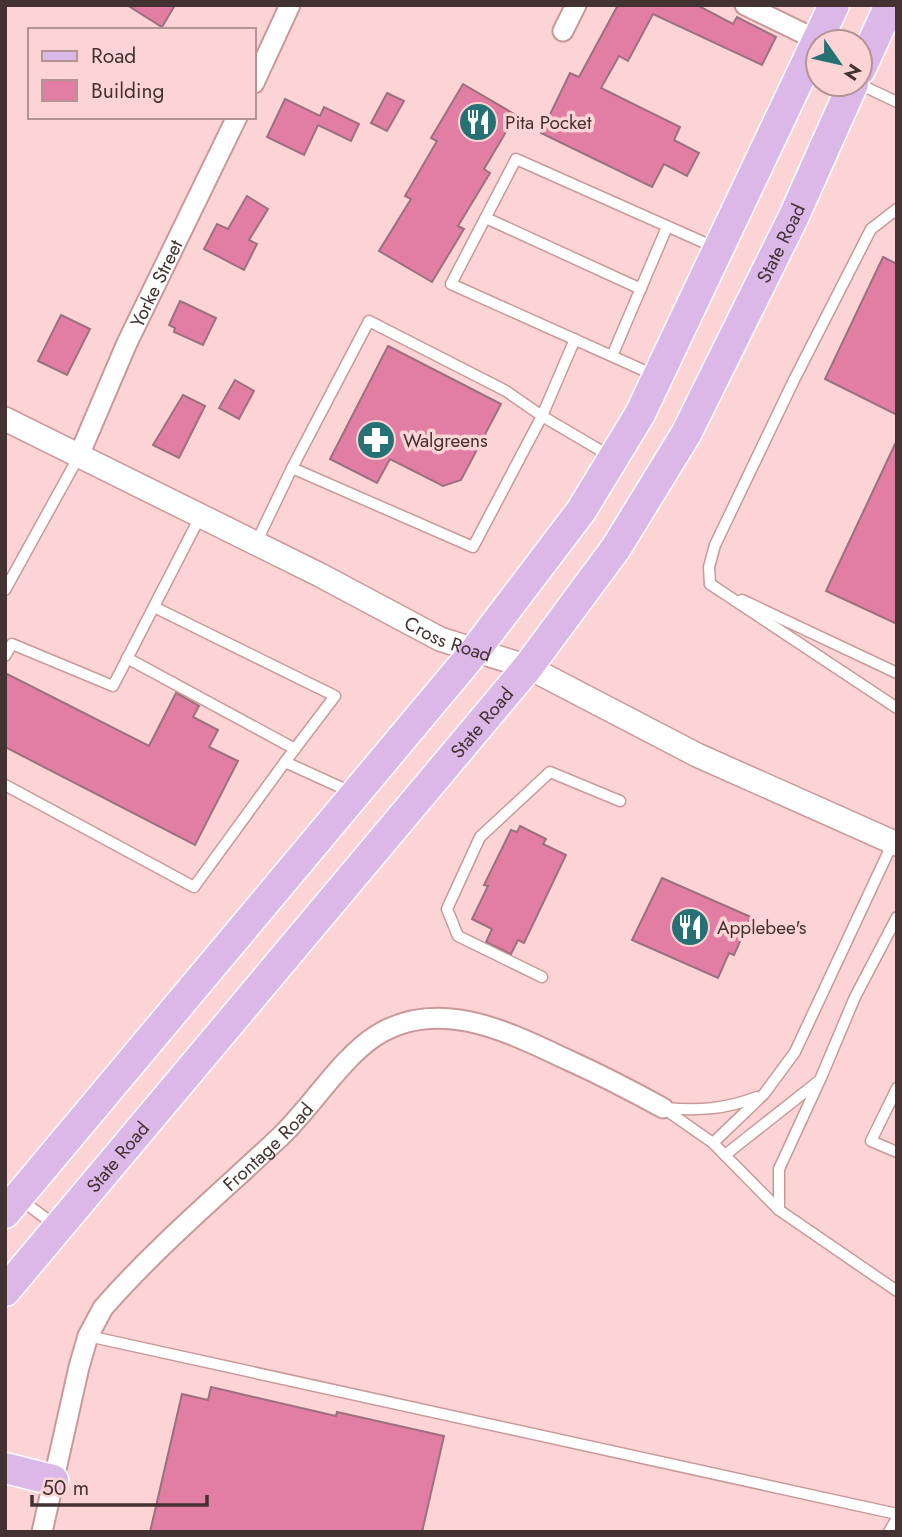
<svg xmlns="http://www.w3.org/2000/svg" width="902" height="1537" viewBox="0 0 902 1537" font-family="Jost,sans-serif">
<rect width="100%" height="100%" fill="#fdd4d5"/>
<g fill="#e27da3" stroke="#9c717f" stroke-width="2">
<path d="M127 5H175L162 27Z"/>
<path d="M618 5H697L733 24 737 17 776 37 762 65 653 14 628 61 619 56 601 88 680 127 674 140 699 153 687 176 664 164 652 187 541 133 570 73 579 77Z"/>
<path d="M463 84 516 115 484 169 490 173 458 226 464 229 432 282 379 251 411 199 405 196 437 141 431 138Z"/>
<path d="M387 93 404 101 387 131 371 123Z"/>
<path d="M285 99 320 116 324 107 359 124 351 141 318 125 304 155 267 137Z"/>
<path d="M247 196 268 209 249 240 257 244 244 270 204 249 217 224 228 229Z"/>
<path d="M883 257 897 264V415L825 379Z"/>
<path d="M180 301 216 318 203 345 174 332 175 328 169 325Z"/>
<path d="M61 315 90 329 67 375 38 361Z"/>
<path d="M388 346 501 404 461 480 443 486 390 459 377 483 330 459Z"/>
<path d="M235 380 254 391 239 419 219 408Z"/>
<path d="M183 395 205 406 179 458 153 445Z"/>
<path d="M897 440V624L826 591Z"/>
<path d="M5 673 149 746 176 693 199 706 193 717 218 730 209 747 238 761 195 845 5 747Z"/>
<path d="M520 826 546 839 543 844 566 855 524 943 518 940 511 954 486 942 492 929 472 919 488 886 484 885 511 830 517 832Z"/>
<path d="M662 878 751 917 734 955 729 953 718 978 632 940Z"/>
<path d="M211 1387 336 1416 337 1412 444 1436 422 1532H150L182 1394 208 1400Z"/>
</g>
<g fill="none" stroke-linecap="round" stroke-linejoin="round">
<defs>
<g id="service">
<path d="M859 84 897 102"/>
<path d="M486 218 641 289"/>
<path d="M612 356 667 227"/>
<path d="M654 375 451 284 516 159 714 247"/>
<path d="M292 468 369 321 506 391 542 416 575 339"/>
<path d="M256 543 292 468 473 547 542 416 610 456"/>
<path d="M710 584 709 567 715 545 794 380 871 229 897 209"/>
<path d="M710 584 897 708"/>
<path d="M5 590 79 456"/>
<path d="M742 600 897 673"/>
<path d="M154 607 335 696 285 762"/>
<path d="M5 656 12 644 113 686 201 515"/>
<path d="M127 658 295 749"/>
<path d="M5 785 194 887 285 762 351 792"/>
<path d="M542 977 458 936 447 909 480 837 550 772 620 801"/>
<path d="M897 1088 871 1141 897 1152"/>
<path d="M663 1108 713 1143 779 1210 897 1291"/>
<path d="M666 1108C699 1111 726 1109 757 1097"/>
<path d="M713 1143 764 1094 795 1052 894 840"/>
<path d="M725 1155 820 1080 855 997 897 917"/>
<path d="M20 1199 56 1226"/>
<path d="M779 1210V1169L819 1082"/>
<path d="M88 1336 897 1514"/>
<path d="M889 1532 897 1518"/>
</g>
<g id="minor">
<path d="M745 5 821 42"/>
<path d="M563 31 576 5"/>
<path d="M254 83 290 5"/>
<path id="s1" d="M80 453 127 343 237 117"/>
<path id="s2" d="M42 1532 79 1367 88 1336 103 1308C157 1246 222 1192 282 1135 313 1105 342 1057 377 1035 440 996 510 1033 568 1060 601 1075 632 1091 663 1108"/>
</g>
<g id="tertiary">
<path id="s3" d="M5 419 320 575 440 639 528 667 697 755 897 844"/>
</g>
<g id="primary">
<path d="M860 70 890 5"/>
<path d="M5 1213 474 652 581 511 640 414 834 5"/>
<path id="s4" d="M5 1291 528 667 616 548 686 434 794 216 853 84"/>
<path d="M5 1468 53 1480"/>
</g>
</defs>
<use href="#service" stroke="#c9999a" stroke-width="13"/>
<use href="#minor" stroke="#c9999a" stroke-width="23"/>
<use href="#tertiary" stroke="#c9999a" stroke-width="26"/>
<use href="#primary" stroke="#fff" stroke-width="33"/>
<use href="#service" stroke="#fff" stroke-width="10"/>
<use href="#minor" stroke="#fff" stroke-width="19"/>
<use href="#tertiary" stroke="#fff" stroke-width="23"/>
<use href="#primary" stroke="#dcb8e9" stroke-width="30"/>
</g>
<defs>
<symbol id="restaurant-disc" viewBox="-11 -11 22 22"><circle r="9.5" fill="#267173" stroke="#fdd4d5"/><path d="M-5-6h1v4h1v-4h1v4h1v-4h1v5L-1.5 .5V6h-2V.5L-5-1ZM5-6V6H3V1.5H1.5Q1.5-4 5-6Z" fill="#fff"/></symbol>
<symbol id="pharmacy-disc" viewBox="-11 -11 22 22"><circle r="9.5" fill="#267173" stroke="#fdd4d5"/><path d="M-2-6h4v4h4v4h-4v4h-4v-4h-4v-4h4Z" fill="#fff"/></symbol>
</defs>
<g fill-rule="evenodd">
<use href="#restaurant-disc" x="456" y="100" width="44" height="44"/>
<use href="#pharmacy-disc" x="354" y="418" width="44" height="44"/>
<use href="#restaurant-disc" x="668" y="905" width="44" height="44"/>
</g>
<g text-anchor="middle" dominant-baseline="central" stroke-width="7" stroke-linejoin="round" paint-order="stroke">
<g font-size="19" fill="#443131" stroke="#fdd4d5" text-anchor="start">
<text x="505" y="122">Pita Pocket</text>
<text x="403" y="440">Walgreens</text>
<text x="717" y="927">Applebee's</text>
</g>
<g font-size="19" fill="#443131" stroke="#fdd4d5">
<text stroke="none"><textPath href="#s4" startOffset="1309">State Road</textPath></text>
<text stroke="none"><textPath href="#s1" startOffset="186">Yorke Street</textPath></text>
<text stroke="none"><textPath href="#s3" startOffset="495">Cross Road</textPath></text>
<text stroke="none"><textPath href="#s4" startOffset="742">State Road</textPath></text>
<text stroke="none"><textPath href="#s2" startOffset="464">Frontage Road</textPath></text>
<text stroke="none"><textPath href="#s4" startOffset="175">State Road</textPath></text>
</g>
</g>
<rect width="902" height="1537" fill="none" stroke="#443131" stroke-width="14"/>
<rect x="28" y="28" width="228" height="91" fill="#fdd4d5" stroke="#b39393" stroke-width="2"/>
<rect x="42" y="51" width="35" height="10" fill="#dcb8e9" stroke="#b39393" stroke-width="2"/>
<text x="91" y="63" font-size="21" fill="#443131">Road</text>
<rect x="42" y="80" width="35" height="21" fill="#e27da3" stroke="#b39393" stroke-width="2"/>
<text x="91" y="98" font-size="21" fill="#443131">Building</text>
<g transform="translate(839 63) rotate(124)"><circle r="33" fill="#fdd4d5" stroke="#b39393" stroke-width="2"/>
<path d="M0-5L12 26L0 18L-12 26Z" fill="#267173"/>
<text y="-10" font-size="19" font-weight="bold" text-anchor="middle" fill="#443131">N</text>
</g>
<path d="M32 1495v10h175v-10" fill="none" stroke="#443131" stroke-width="3.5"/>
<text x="42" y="1495" font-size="21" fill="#443131" stroke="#fdd4d5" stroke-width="5" paint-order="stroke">50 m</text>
</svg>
